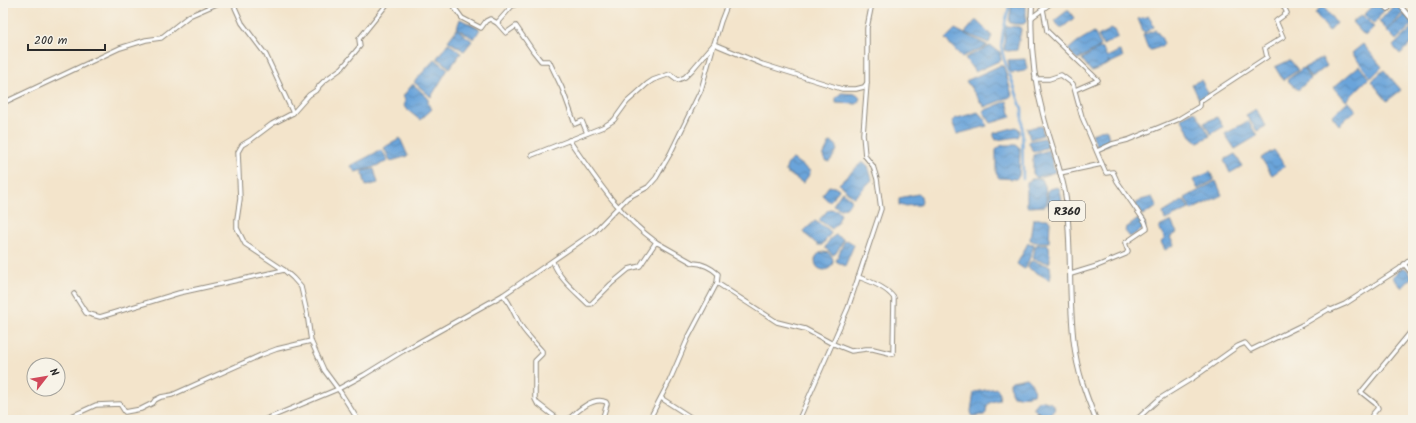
<svg xmlns="http://www.w3.org/2000/svg" width="1416" height="423" viewBox="0 0 1416 423" font-family="Kalam,sans-serif">
<defs>
<pattern id="water-waves" width="16" height="10" patternUnits="userSpaceOnUse"><rect width="16" height="10" fill="#6ba4da"/><path d="M0 5q4-4 8 0t8 0" fill="none" stroke="#5886b1"/></pattern>
</defs>
<rect width="100%" height="100%" fill="#f7f3e8"/>
<filter id="ink" filterUnits="userSpaceOnUse"><feTurbulence type="fractalNoise" baseFrequency=".025" numOctaves="2"/><feDisplacementMap in="SourceGraphic" scale="8" xChannelSelector="R" yChannelSelector="G"/><feConvolveMatrix kernelMatrix="1 2 1 2 8 2 1 2 1" color-interpolation-filters="sRGB"/></filter>
<filter id="wash" filterUnits="userSpaceOnUse"><feTurbulence type="fractalNoise" baseFrequency=".012" numOctaves="4" result="noise"/><feDisplacementMap in="SourceGraphic" scale="16" xChannelSelector="R" yChannelSelector="G"/><feGaussianBlur stdDeviation="0.9" result="paint"/><feColorMatrix in="noise" values="0 0 0 0 0 0 0 0 0 0 0 0 0 0 0 0 0 1.4 0 .05"/><feComposite in="paint" operator="in"/></filter>
<g filter="url(#wash)">
<rect width="100%" height="100%" fill="#f3e4cb"/>
<g fill="url(#water-waves)" stroke="#4b6882">
<path d="M1012 3H1026V22L1023 24H1013L1009 22Z"/>
<path d="M1376 3H1379L1385 9 1374 24 1364 15Z"/>
<path d="M1396 3 1404 12 1387 30 1379 22Z"/>
<path d="M1323 6 1336 23 1329 31 1315 13Z"/>
<path d="M1067 11H1069L1074 18 1063 27H1060L1054 21Z"/>
<path d="M1405 14 1413 24 1396 40 1387 31Z"/>
<path d="M1362 15 1374 27 1365 36 1352 22Z"/>
<path d="M1149 16 1154 27 1144 33 1138 19Z"/>
<path d="M460 19 480 29 474 39 457 28Z"/>
<path d="M975 21H977L992 36 989 43 965 33Z"/>
<path d="M1006 26 1020 27 1021 30 1017 50 1008 51 1004 50 1005 30Z"/>
<path d="M1413 27V42L1400 54 1393 46Z"/>
<path d="M457 29 472 41 464 51 448 41Z"/>
<path d="M955 29 987 45V46L962 57 945 39Z"/>
<path d="M1112 29 1115 30 1118 37 1103 45 1098 36Z"/>
<path d="M1156 30 1162 39 1164 44 1160 47 1151 50 1148 49 1143 35Z"/>
<path d="M1094 32 1101 46 1077 60 1068 50 1077 42Z"/>
<path d="M448 43 461 53 450 68 437 58Z"/>
<path d="M1363 44 1382 67 1371 78 1352 53Z"/>
<path d="M990 46 1000 52 1001 60 975 72 965 58Z"/>
<path d="M1099 48 1103 49 1107 57 1119 51 1121 52 1123 57 1110 63 1108 60 1109 64 1092 71 1090 70 1082 59Z"/>
<path d="M1322 58 1327 66 1311 78 1304 68Z"/>
<path d="M435 59 448 69 431 97 414 82Z"/>
<path d="M1025 59 1027 69 1024 71 1012 73 1010 71 1008 60Z"/>
<path d="M1290 60 1298 70 1283 80 1275 67Z"/>
<path d="M999 66H1003L1004 67 1012 95 1010 97 984 107 966 81Z"/>
<path d="M1359 66 1369 78 1346 101 1334 87Z"/>
<path d="M1303 68 1310 79 1298 90 1287 80Z"/>
<path d="M1384 70 1401 90 1387 101 1371 81Z"/>
<path d="M1201 80 1209 94 1204 98 1199 99 1192 84Z"/>
<path d="M413 84 428 98V104L432 109 420 120 405 108 404 105 405 100 403 96Z"/>
<path d="M841 93 857 94 860 98 857 104 836 103V98Z"/>
<path d="M1007 101 1011 117 991 123 983 111Z"/>
<path d="M1348 101 1356 110 1339 125 1332 116Z"/>
<path d="M1256 109 1266 126 1257 131 1246 115Z"/>
<path d="M1195 111 1210 136 1198 142 1191 136 1181 118Z"/>
<path d="M978 112 985 120 987 126 957 134 952 121 954 119Z"/>
<path d="M1217 117 1223 127 1211 134 1204 123Z"/>
<path d="M1248 121 1257 136 1235 149 1225 134Z"/>
<path d="M1042 126 1043 135 1030 139 1027 128Z"/>
<path d="M1016 127 1019 129 1020 133 1018 137 996 140 994 136V133Z"/>
<path d="M1105 129 1107 130 1110 144 1098 148 1092 134Z"/>
<path d="M400 138 408 156 391 161 390 160 384 148C388 144 395 143 400 138Z"/>
<path d="M1044 138 1046 139 1048 147 1033 152 1029 143V141Z"/>
<path d="M830 142C843 145 835 154 830 161L828 162 824 159 823 156Z"/>
<path d="M1002 145H1016L1020 148 1019 176 1016 179 999 178 996 173V150Z"/>
<path d="M381 150 385 155 388 161 371 168 355 172 351 166 352 165Z"/>
<path d="M1049 150 1055 172 1036 178 1033 175V155Z"/>
<path d="M1274 150 1285 166 1272 175 1261 158Z"/>
<path d="M1235 154 1242 166 1230 173 1224 160Z"/>
<path d="M793 159 810 171 809 175 803 183 786 172C785 168 789 160 793 159Z"/>
<path d="M864 162 868 166 872 180 856 196 853 197 839 184 861 163Z"/>
<path d="M374 169 378 183 366 186 362 171Z"/>
<path d="M1210 172 1214 180 1198 189 1193 180Z"/>
<path d="M1032 179H1042L1045 186 1047 204 1045 206 1029 207 1027 206V182Z"/>
<path d="M1216 181 1222 195 1191 210 1185 198Z"/>
<path d="M829 186 838 188 839 190 829 202 822 195Z"/>
<path d="M1058 187 1060 190 1064 214 1052 216 1049 207 1047 191 1049 189Z"/>
<path d="M842 192 851 199C851 204 846 208 841 209L833 205Z"/>
<path d="M918 194 921 196 922 202 920 205 902 206 899 205V198Z"/>
<path d="M1152 197 1157 207 1142 215 1135 204 1141 200Z"/>
<path d="M1184 200 1189 209 1165 220 1163 213Z"/>
<path d="M829 209 837 210 841 214 837 224 832 229 819 220Z"/>
<path d="M1140 218H1142L1146 227 1130 237 1125 231 1126 228Z"/>
<path d="M1033 219H1047L1050 221 1049 242H1035L1030 240Z"/>
<path d="M815 221 828 229 831 233 822 245H818L804 233 805 230Z"/>
<path d="M1171 221 1177 233 1170 237 1174 245 1165 250 1161 242 1165 239 1159 227Z"/>
<path d="M836 235 843 239V241L836 253 833 255 825 248C827 243 831 237 836 235Z"/>
<path d="M847 240 852 243 854 245 845 266 836 261 844 242Z"/>
<path d="M1028 243 1034 244V246L1026 268 1024 269 1017 264Z"/>
<path d="M1037 244H1047L1049 246 1050 261 1049 263 1033 259 1035 247Z"/>
<circle cx="824" cy="261" r="9"/>
<path d="M1032 261 1050 266 1051 274 1050 280 1028 268 1030 262Z"/>
<path d="M1403 267 1408 270 1412 277 1402 288 1393 278V276Z"/>
<path d="M1027 378C1031 381 1035 389 1033 394L1019 397 1013 396 1011 392 1010 383 1012 381Z"/>
<path d="M997 388 1000 394 999 400C989 403 987 401 986 413L984 415 972 416 971 411 974 392Z"/>
<path d="M1041 400 1051 403 1055 408 1046 418 1041 417 1033 407 1037 402Z"/>
</g>
<g fill="none" stroke-linecap="round" stroke-linejoin="round">
<path stroke="#6ba4da" stroke-width="2.5" d="M1010 3 1003 31 1001 46 1004 59 1022 109 1023 179"/>
</g>
</g>
<g filter="url(#ink)">
<g fill="none" stroke-linecap="round" stroke-linejoin="round">
<defs>
<g id="minor">
<path d="M233 3 242 23 266 55 293 113 272 124 252 139 242 145 238 152 240 199 237 219V228L245 244 284 270 293 278 301 287 307 313 311 341 324 370 341 393 358 420"/>
<path d="M451 3 462 18 481 28 486 21 490 19 497 23 506 33 516 26 533 51 541 61H549L562 88 575 124 582 121 587 133"/>
<path d="M1381 3 1388 9 1393 3"/>
<path d="M1398 3 1413 21"/>
<path d="M1043 9 1047 31 1098 80 1075 90"/>
<path d="M1031 18 1051 3"/>
<path d="M497 23 512 6 518 3"/>
<path d="M1035 79H1049L1061 75 1073 84 1082 117 1102 164 1060 173"/>
<path d="M3 103 120 48 146 40 161 38 189 16 219 3"/>
<path d="M293 113 309 95 318 89 319 86 324 81 342 68 360 46 359 39 388 3"/>
<path d="M569 140C596 179 618 214 656 242"/>
<path d="M1097 151 1112 144 1128 140 1177 120 1200 106V101L1267 57 1265 48 1283 37 1276 21 1287 13 1282 3"/>
<path d="M532 155 603 127 614 120 627 102 647 84 653 80 670 74 678 80 685 77 692 70 714 44 721 21 728 3"/>
<path d="M553 262C560 280 575 291 588 304H591L611 284 629 269 640 266 656 242 693 263C702 263 712 268 718 274L717 283"/>
<path d="M1404 264 1413 275"/>
<path d="M1071 274 1097 266 1126 254 1128 251 1125 243 1147 228 1145 222 1117 181 1113 172 1106 173 1102 164"/>
<path d="M74 294 86 313 100 317 179 293 284 270"/>
<path d="M503 295C511 303 515 317 521 326 527 335 535 343 542 351V354L535 361V399L537 403 559 420"/>
<path d="M661 398 695 420"/>
<path d="M3 419 4 420"/>
<path d="M63 420 96 405 120 404 125 412 141 409 153 403 155 400 161 397 172 395 261 355 277 349 311 341"/>
<path d="M264 420 338 389 364 375 403 351 503 295 594 232 627 198 648 187 656 178 670 154 701 90 714 44 762 64 842 89H856L864 87 867 83V28L872 3"/>
<path d="M568 420C577 411 593 396 606 402L607 404 602 420"/>
<path d="M649 420 669 382 688 338 717 283 777 322 805 329 831 343 851 351 866 349H873L893 354 894 298C887 288 870 281 858 277"/>
<path d="M801 420 800 417 848 308 881 209 877 179 873 166 865 156 863 134 867 83"/>
<path d="M1036 420 1039 417 1043 420"/>
<path d="M1136 420 1159 399 1193 378 1238 346 1245 343 1251 350 1302 325 1329 309 1331 310 1345 304 1399 269 1413 257"/>
<path d="M1377 420 1372 415 1378 408 1376 404 1361 392 1413 329"/>
</g>
<path id="major" d="M1032 3C1030 40 1033 78 1043 114 1050 143 1062 170 1066 199 1072 247 1068 296 1074 344 1077 371 1086 395 1096 420"/>
</defs>
<use href="#minor" stroke="#8f887b" stroke-width="5.5"/>
<use href="#major" stroke="#8f887b" stroke-width="6"/>
<use href="#minor" stroke="#fff" stroke-width="3.5"/>
<use href="#major" stroke="#fff" stroke-width="4"/>
</g>
</g>
<g text-anchor="middle" dominant-baseline="central" stroke-width="3" stroke-linejoin="round" paint-order="stroke">
<rect fill="#f7f3e8" stroke="#686764" stroke-width="1" x="1049" y="201" width="36" height="20" rx="3"/>
<g font-size="12" font-weight="bold" fill="#2b2b2b">
<text x="1067" y="211">R360</text>
</g>
</g>
<rect width="1416" height="423" fill="none" stroke="#f7f3e8" stroke-width="16"/>
<g transform="translate(46 377) rotate(59)"><circle r="19" fill="#f7f3e8" stroke="#a5a39c"/>
<path d="M0-3L7 15L0 10L-7 15Z" fill="#d1495b"/>
<text y="-6" font-size="11" font-weight="bold" text-anchor="middle" fill="#2b2b2b">N</text>
</g>
<path d="M28 44v6h77v-6" fill="none" stroke="#2b2b2b" stroke-width="2"/>
<text x="34" y="44" font-size="12" fill="#2b2b2b" stroke="#f7f3e8" stroke-width="3" paint-order="stroke">200 m</text>
</svg>
